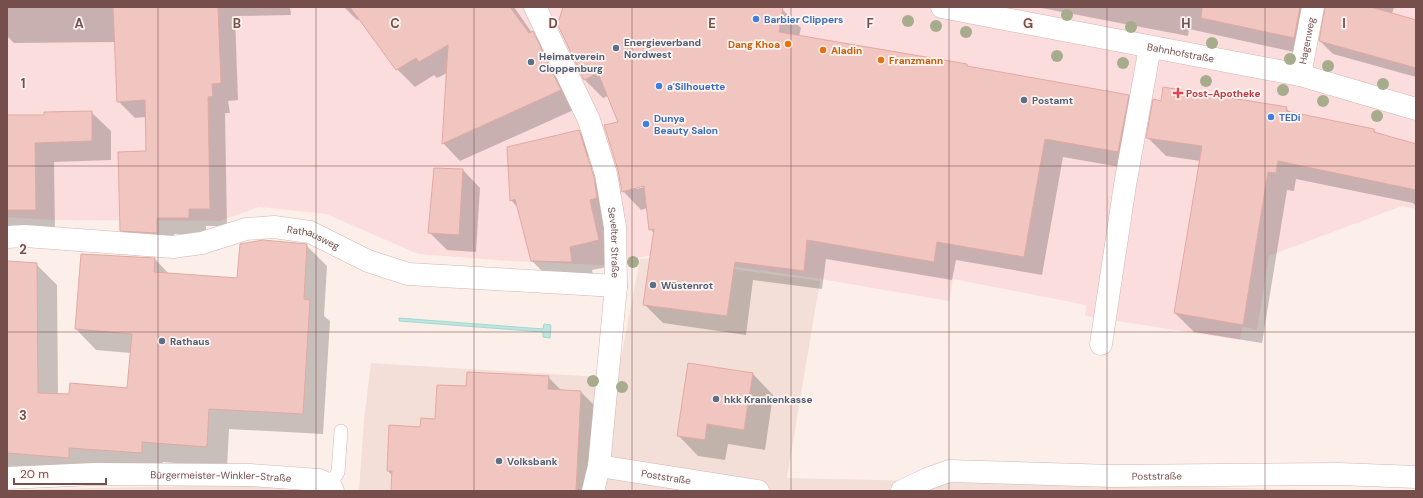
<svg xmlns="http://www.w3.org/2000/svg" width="1423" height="498" viewBox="0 0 1423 498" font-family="'DM Sans',sans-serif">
<rect width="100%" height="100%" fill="#fcefe9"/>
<g fill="#f3dfd8">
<path d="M652 258 820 281 787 478 1375 491H359L364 419 371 363 617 378 640 259Z"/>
<path d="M278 484 287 491H7V490Z"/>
</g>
<path fill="#fcdddd" d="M7 7H1416V209L1402 206 1269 256 1257 330 1242 327 1240 340 1085 316 1086 305 953 279 949 301 821 279 652 255 602 265 509 261 418 254 326 214 259 207 220 221 53 220 7 217Z"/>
<path fill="#bee5df" stroke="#a4d7d0" d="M399 318 543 329 544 324 551 325 550 338 543 337V332L399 321Z"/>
<g fill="#0003" fill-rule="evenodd">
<path d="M7 7H290L291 15 235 16 238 100 228 101 230 113H225L227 226H206V234H174L173 250 138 247 121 230 147 152 146 117 135 118 118 101 116 42 14 43 7 36Z"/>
<path d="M344 7H514L532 33 550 50 578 108 460 161 443 143 447 73 437 78 434 75 415 87 397 69 360 19 357 20Z"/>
<path d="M564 7H767L782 9 801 28 799 37 967 65 969 67 1128 96 1147 114 1137 170 1063 157 1042 275 956 260 952 280 826 259 822 289 753 280 746 335 663 323 644 304 654 233 650 229 647 208 641 210 623 191 620 122 608 96 603 98 584 79 560 20ZM648 184 649 186 636 189V187Z"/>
<path d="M1036 7H1323L1326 11V7H1394L1392 14 1416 21V77L1333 54 1320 41 1325 15 1322 17 1312 56 1189 29 1188 36Z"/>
<path d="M1161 102 1286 108 1291 113 1374 130 1377 134 1416 145V206L1413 203 1296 179 1294 191 1287 190 1262 343 1194 332 1175 313 1200 161 1166 156 1147 137Z"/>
<path d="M91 112 111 131V160L54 162 55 229 7 230V116H45Z"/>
<path d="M579 131 602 155 622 264 592 270 595 285 555 284 531 260 518 208 511 200ZM586 157H589L596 181 594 182Z"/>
<path d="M463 170 480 188 476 252 447 250 429 232Z"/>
<path d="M306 245 327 266 324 316 330 321 323 434 229 429 227 467 163 462 162 473 7 472V262L36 264 57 285 58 395H70L128 389 131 353 96 350 76 329 82 255 155 259 169 274 238 279Z"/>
<path d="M753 374 773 395 765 450 728 444 725 460 698 456 678 435Z"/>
<path d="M548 377 562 391 581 392 598 409 594 491H392L393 476 388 471 421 428 436 420 467 387Z"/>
</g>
<g fill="#f1c6c1" stroke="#e3a8a2">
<path d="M113 7H218L221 83 212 84 213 96 208 97 210 209H189V218H157V233L120 231 118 152 146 151 145 100 117 102Z"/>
<path d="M350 7H510L529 33 533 31 561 90 442 144 448 45 419 62 416 58 396 70Z"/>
<path d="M563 7H783L779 32 967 64V66L1129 95 1118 152 1045 139 1024 257 937 242 934 262 807 240 804 271 735 262 727 316 643 305 654 229 649 230 644 186 622 192 618 170 604 125 618 122 598 73 584 80 556 21 559 20Z"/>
<path d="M1202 7H1300L1294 38 1201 18Z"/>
<path d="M1325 7H1371L1416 20V68L1319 41Z"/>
<path d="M1163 87 1287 107 1286 111 1374 129V132L1416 144V190L1278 161 1276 173 1268 172 1243 325 1174 313 1202 146 1146 138 1153 99 1161 101Z"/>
<path d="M92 111V141L35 143 36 210H7V115H44V112Z"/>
<path d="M579 130 594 177 597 198 590 200 599 240 570 247 572 262 531 261 515 199 510 201 507 147Z"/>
<path d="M434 168 463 169 459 235 428 233Z"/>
<path d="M263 240 307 244 304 299 310 300 303 414 209 409 207 447 142 442V453L69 448V458L7 453V261L37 263 38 393 69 394 70 383 127 388 132 334 75 329 81 254 155 258 154 272 237 278 240 244Z"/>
<path d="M688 363 753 373 744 430 707 424 705 440 677 436Z"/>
<path d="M467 372 549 376 548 389 581 391 576 491H391L392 471H387L389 425 420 427 421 418 435 419 437 385 466 386Z"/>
</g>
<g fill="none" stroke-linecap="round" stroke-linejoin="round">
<defs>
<path id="service" d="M330 485 338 472 341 431"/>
<g id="minor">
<path id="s1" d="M535 7 589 120 606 174 615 227 616 286 599 466 593 491"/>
<path id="s2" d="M942 7 1300 75 1416 109"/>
<path id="s3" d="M1300 75 1313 7"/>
<path id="s4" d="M7 237 25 236 173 247 202 243 246 229 274 227 310 232 368 261 408 274 616 286"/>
<path d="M1101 344 1125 185 1150 47"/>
<path id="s5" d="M599 466 758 491"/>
<path id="s6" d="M7 478 94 474 250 475 319 480 330 485 333 491"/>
<path id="s7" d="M902 491 927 479 949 471 1112 476 1339 474 1416 477"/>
</g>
</defs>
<use href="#service" stroke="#d0b6b1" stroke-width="14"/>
<use href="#minor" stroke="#d0b6b1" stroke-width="23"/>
<use href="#service" stroke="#fff" stroke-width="13"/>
<use href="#minor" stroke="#fff" stroke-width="22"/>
</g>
<g fill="#a7ac8d">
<circle cx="1067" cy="15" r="6"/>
<circle cx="908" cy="21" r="6"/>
<circle cx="936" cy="26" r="6"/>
<circle cx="1131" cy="27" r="6"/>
<circle cx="966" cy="32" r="6"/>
<circle cx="1212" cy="43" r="6"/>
<circle cx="1057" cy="56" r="6"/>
<circle cx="1290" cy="59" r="6"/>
<circle cx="1123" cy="63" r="6"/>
<circle cx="1328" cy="66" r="6"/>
<circle cx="1206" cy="81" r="6"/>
<circle cx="1383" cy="84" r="6"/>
<circle cx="1283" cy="90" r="6"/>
<circle cx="1323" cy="101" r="6"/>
<circle cx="1377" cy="116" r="6"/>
<circle cx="633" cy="262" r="6"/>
<circle cx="593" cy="381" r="6"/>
<circle cx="622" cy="387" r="6"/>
</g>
<path fill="none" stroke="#764f4d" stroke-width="1" stroke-opacity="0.55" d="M158 7V491M316 7V491M474 7V491M632 7V491M791 7V491M949 7V491M1107 7V491M1265 7V491M7 166H1416M7 332H1416"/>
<g fill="#3f7fe0" stroke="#fef4f0" stroke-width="1.5">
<circle cx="756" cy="19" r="4"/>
<circle cx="659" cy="86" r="4"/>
<circle cx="1271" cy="117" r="4"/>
<circle cx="646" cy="124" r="4"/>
</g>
<g fill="#e8710a" stroke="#fef4f0" stroke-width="1.5">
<circle cx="788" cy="44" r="4"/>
<circle cx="823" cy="50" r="4"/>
<circle cx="881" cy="60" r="4"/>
</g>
<g fill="#5c6f8a" stroke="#fef4f0" stroke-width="1.5">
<circle cx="616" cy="48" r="4"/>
<circle cx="531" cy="62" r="4"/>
<circle cx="1024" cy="100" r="4"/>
<circle cx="653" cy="285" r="4"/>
<circle cx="162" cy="341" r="4"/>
<circle cx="716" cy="399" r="4"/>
<circle cx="499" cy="461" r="4"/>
</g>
<path fill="#e0444e" stroke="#fef4f0" stroke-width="1.5" d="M1176 87h4v4h4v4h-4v4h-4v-4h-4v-4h4z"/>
<g text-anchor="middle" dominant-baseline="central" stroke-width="3.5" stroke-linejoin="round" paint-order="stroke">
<g font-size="10" font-weight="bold" fill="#366cbe" stroke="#fef4f0" text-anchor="start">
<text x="764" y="19">Barbier Clippers</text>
<text x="667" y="86">a'Silhouette</text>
<text x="1279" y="117">TEDi</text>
<text x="654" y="118">Dunya<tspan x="654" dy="12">Beauty Salon</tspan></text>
</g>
<g font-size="10" fill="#764f4d" stroke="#fef4f0">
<text stroke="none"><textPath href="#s3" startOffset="35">Hagenweg</textPath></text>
<text stroke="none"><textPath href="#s2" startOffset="243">Bahnhofstraße</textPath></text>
<text stroke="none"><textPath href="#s4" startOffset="311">Rathausweg</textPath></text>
<text stroke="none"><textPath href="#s1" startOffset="251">Sevelter Straße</textPath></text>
<text stroke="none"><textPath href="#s7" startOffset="259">Poststraße</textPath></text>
<text stroke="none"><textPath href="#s6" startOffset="214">Bürgermeister-Winkler-Straße</textPath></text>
<text stroke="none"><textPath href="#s5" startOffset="68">Poststraße</textPath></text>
</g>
<g font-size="10" font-weight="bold" fill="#4e5e75" stroke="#fef4f0" text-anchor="start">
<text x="624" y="42">Energieverband<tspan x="624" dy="12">Nordwest</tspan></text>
<text x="539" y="56">Heimatverein<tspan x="539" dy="12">Cloppenburg</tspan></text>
<text x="1032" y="100">Postamt</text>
<text x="661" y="285">Wüstenrot</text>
<text x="170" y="341">Rathaus</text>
<text x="724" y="399">hkk Krankenkasse</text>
<text x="507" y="461">Volksbank</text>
</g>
<g font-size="10" font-weight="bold" fill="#c56008" stroke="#fef4f0" text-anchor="start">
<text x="780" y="44" text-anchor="end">Dang Khoa</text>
<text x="831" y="50">Aladin</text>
<text x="889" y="60">Franzmann</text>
</g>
<g font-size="10" font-weight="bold" fill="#be3a42" stroke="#fef4f0" text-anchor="start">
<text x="1186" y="93">Post-Apotheke</text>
</g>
</g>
<g font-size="13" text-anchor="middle" font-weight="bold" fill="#764f4d" stroke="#fef4f0" stroke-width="3.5" stroke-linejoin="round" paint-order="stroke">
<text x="79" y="28">A</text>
<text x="237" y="28">B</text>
<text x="395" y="28">C</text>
<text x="553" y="28">D</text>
<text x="712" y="28">E</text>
<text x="870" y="28">F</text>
<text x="1028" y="28">G</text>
<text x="1186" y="28">H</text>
<text x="1344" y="28">I</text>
<text x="23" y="88">1</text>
<text x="23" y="254">2</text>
<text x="23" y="420">3</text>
</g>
<rect width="1423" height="498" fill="none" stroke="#764f4d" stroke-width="16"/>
<path d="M14 478v6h92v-6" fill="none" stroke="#764f4d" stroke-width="2"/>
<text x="20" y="478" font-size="12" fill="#764f4d" stroke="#fef4f0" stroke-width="3" paint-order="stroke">20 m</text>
</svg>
